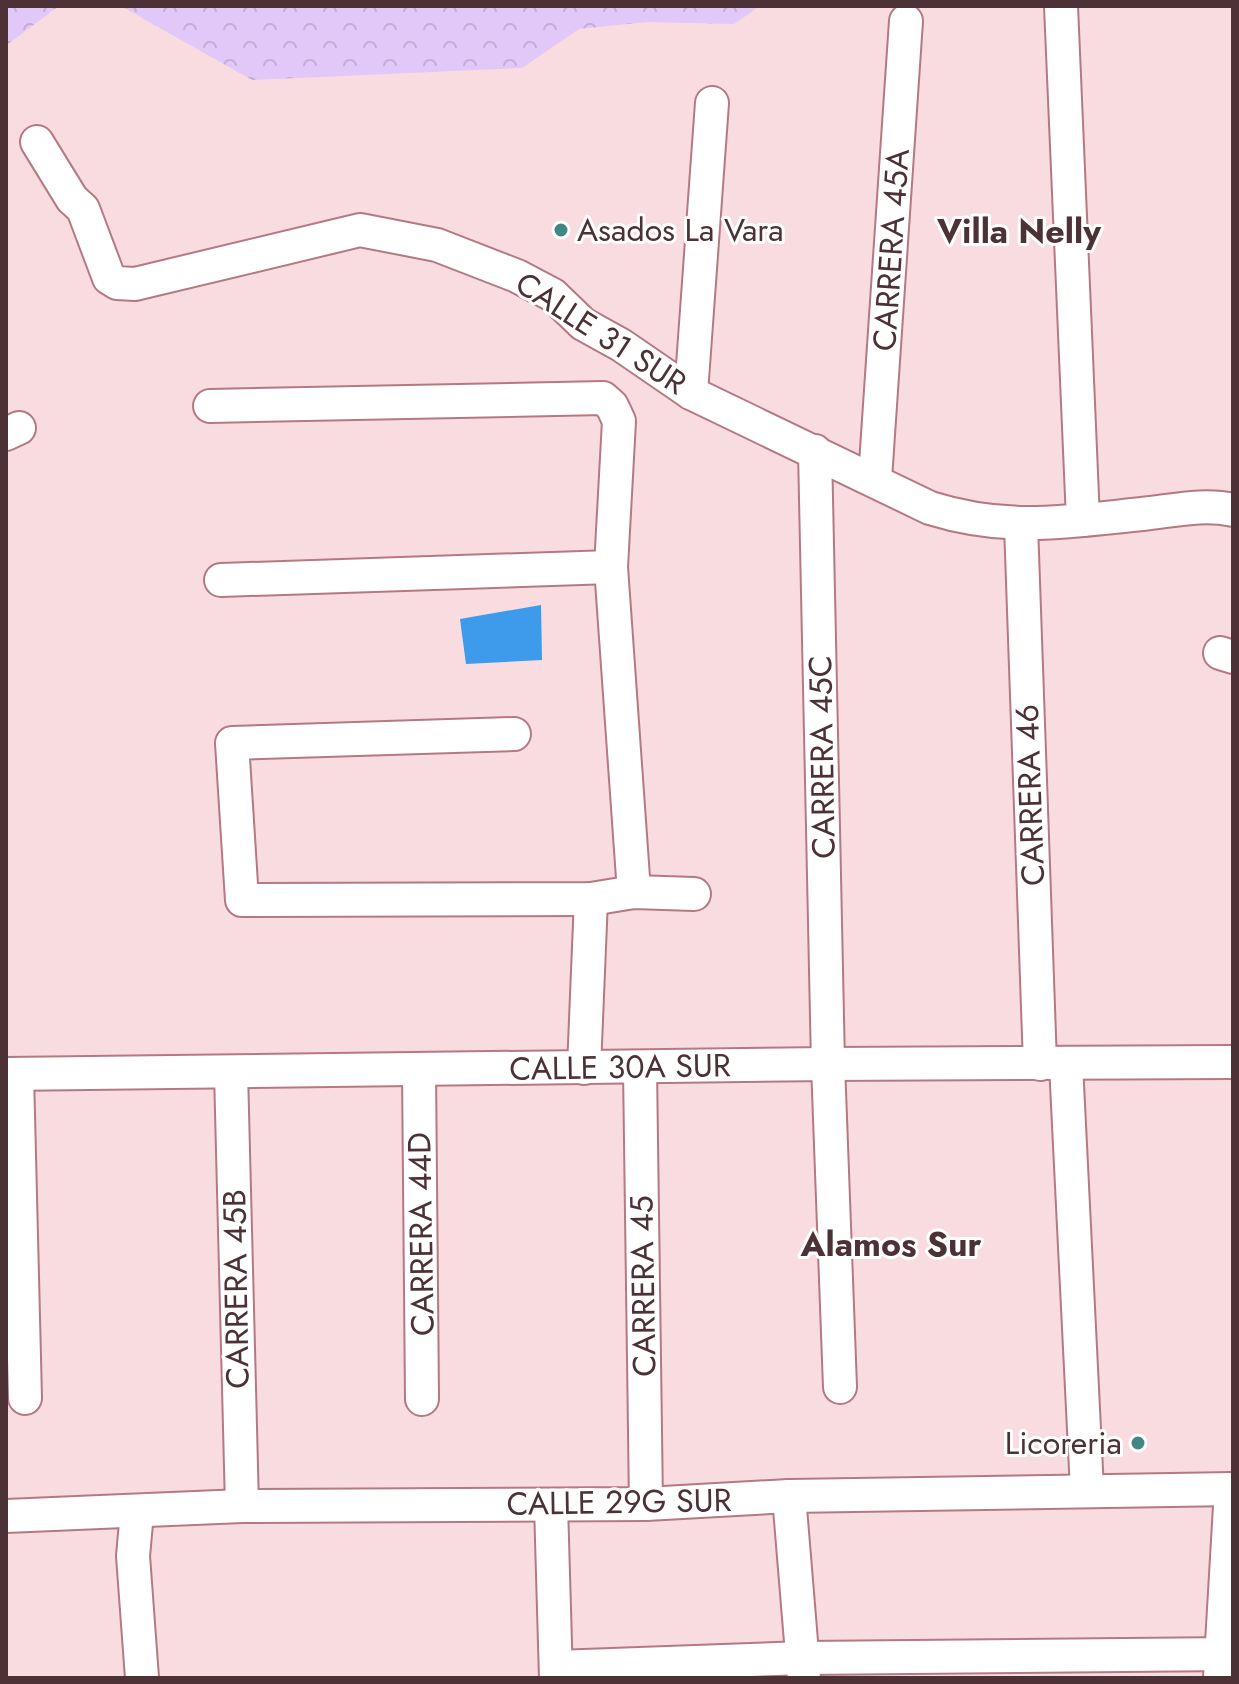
<svg xmlns="http://www.w3.org/2000/svg" width="1239" height="1684" viewBox="0 0 1239 1684" font-family="Jost,sans-serif">
<defs>
<pattern id="forest-crowns" width="20" height="18" patternUnits="userSpaceOnUse" patternTransform="scale(2)"><rect width="20" height="18" fill="#e1c8f8"/><path d="M2 6a3 3 0 1 1 6 0M12 15a3 3 0 1 1 6 0" fill="none" stroke="#c3acd5"/></pattern>
</defs>
<rect width="100%" height="100%" fill="#f8dce0"/>
<g fill="url(#forest-crowns)">
<path d="M6 6H59L8 44 6 54Z"/>
<path d="M121 6H760L734 24 647 22 579 29 522 68 252 80Z"/>
</g>
<path fill="#3e9aea" d="M541 605 542 660 466 664 460 619Z"/>
<g fill="none" stroke-linecap="round" stroke-linejoin="round">
<defs>
<g id="minor">
<path d="M1061 6 1083 520"/>
<path d="M37 142 72 199 83 209 109 278 117 283 135 284 360 230 437 245 517 276 553 295 583 324 621 345 691 393 930 508C1007 532 1064 522 1142 514 1172 511 1203 503 1233 510"/>
<path d="M691 393 712 103"/>
<path d="M210 406 603 398 612 406 619 421 611 567 634 892"/>
<path d="M6 434 19 428"/>
<path d="M815 451 828 1064 840 1387"/>
<path d="M875 479 906 21"/>
<path d="M1021 525 1040 1064"/>
<path d="M221 580 611 567"/>
<path d="M1220 653 1233 657"/>
<path d="M514 734 232 743 242 900 591 899 634 892 694 894"/>
<path d="M1066 1064 1087 1490"/>
<path d="M584 1068 591 899"/>
<path d="M640 1068 646 1504"/>
<path d="M419 1070 422 1399"/>
<path d="M231 1072 242 1506"/>
<path d="M6 1074 828 1064 1233 1062"/>
<path d="M17 1074 25 1398"/>
<path d="M789 1496 804 1678"/>
<path d="M551 1505 556 1678"/>
<path d="M137 1512 133 1556 142 1678"/>
<path d="M6 1516 242 1506 646 1504 789 1496 1233 1489"/>
<path d="M556 1667 804 1658 1233 1654"/>
<path d="M1220 1678 1231 1489"/>
</g>
</defs>
<use href="#minor" stroke="#b57983" stroke-width="36"/>
<use href="#minor" stroke="#fff" stroke-width="32"/>
</g>
<g fill="#418883" stroke="#fff" stroke-width="3">
<circle cx="561" cy="230" r="8"/>
<circle cx="1138" cy="1443" r="8"/>
</g>
<g text-anchor="middle" dominant-baseline="central" stroke-width="6" stroke-linejoin="round" paint-order="stroke">
<g font-size="32" fill="#4c3236" stroke="#fff" text-anchor="start">
<text x="577" y="230">Asados La Vara</text>
<text x="1122" y="1443" text-anchor="end">Licoreria</text>
</g>
<g font-size="32" fill="#4c3236" stroke="#fff">
<text transform="translate(891 250) rotate(-86)">CARRERA 45A</text>
<text transform="translate(601 333) rotate(33)">CALLE 31 SUR</text>
<text transform="translate(822 757) rotate(-91)">CARRERA 45C</text>
<text transform="translate(1030 795) rotate(-92)">CARRERA 46</text>
<text transform="translate(620 1067) rotate(-1)">CALLE 30A SUR</text>
<text transform="translate(421 1234) rotate(-91)">CARRERA 44D</text>
<text transform="translate(643 1286) rotate(-91)">CARRERA 45</text>
<text transform="translate(236 1289) rotate(-91)">CARRERA 45B</text>
<text transform="translate(619 1502) rotate(-1)">CALLE 29G SUR</text>
</g>
<g font-size="34" font-weight="bold" fill="#4c3236" stroke="#fff">
<text x="1019" y="231">Villa Nelly</text>
<text x="891" y="1244">Alamos Sur</text>
</g>
</g>
<rect width="1239" height="1684" fill="none" stroke="#4c3236" stroke-width="16"/>
</svg>
